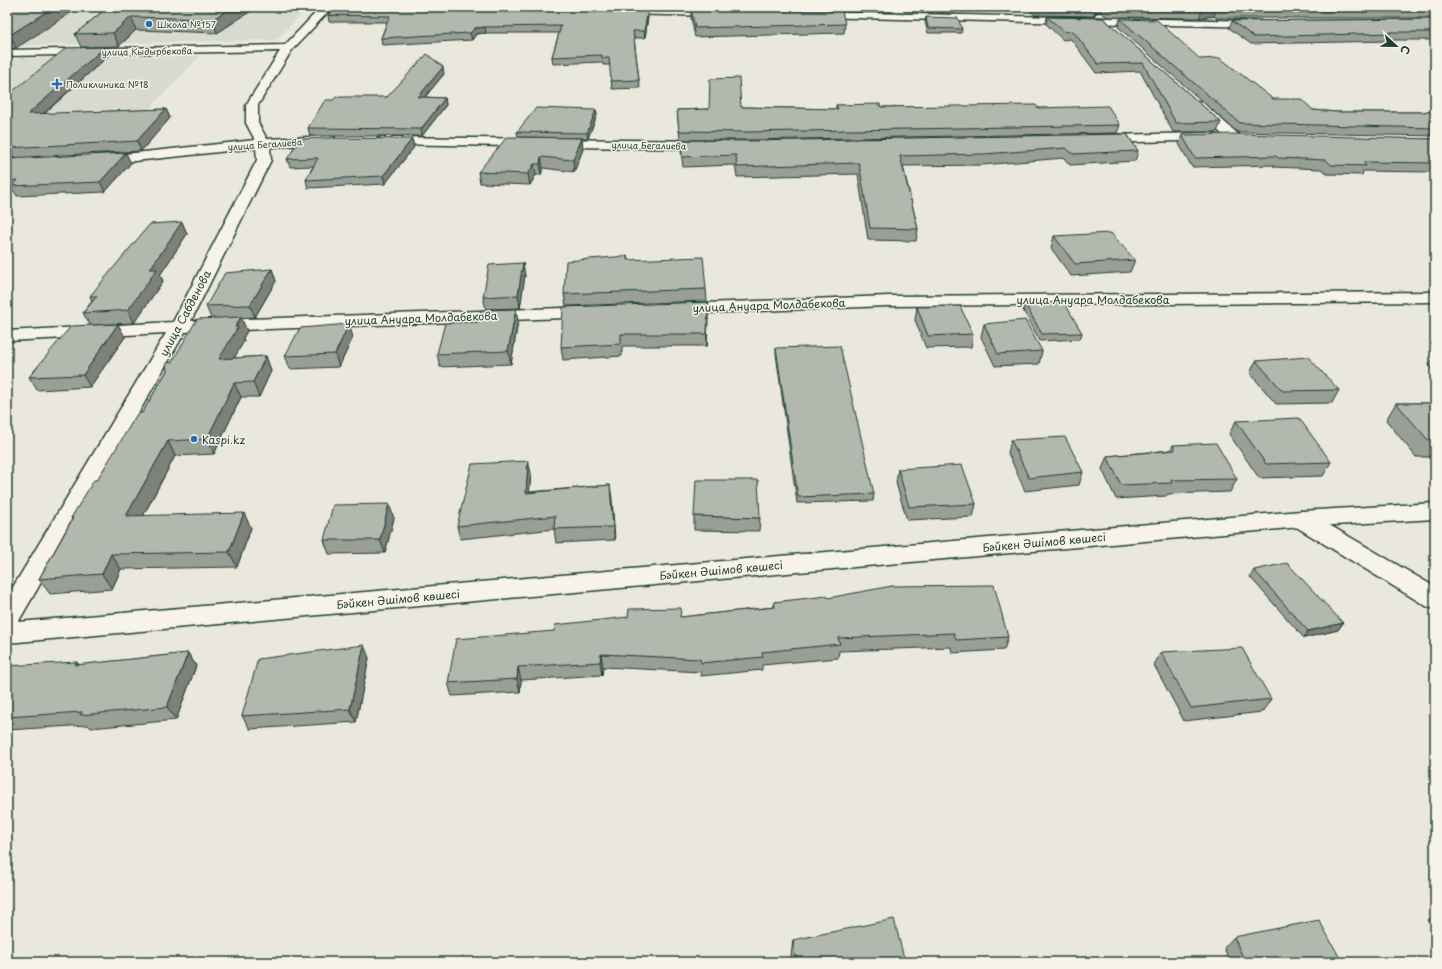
<svg xmlns="http://www.w3.org/2000/svg" width="1442" height="969" viewBox="0 0 1442 969" font-family="'Playpen Sans',sans-serif">
<rect width="100%" height="100%" fill="#eae8dd"/>
<filter id="ink" filterUnits="userSpaceOnUse"><feTurbulence type="fractalNoise" baseFrequency=".025" numOctaves="2"/><feDisplacementMap in="SourceGraphic" scale="8" xChannelSelector="R" yChannelSelector="G"/><feConvolveMatrix kernelMatrix="1 2 1 2 8 2 1 2 1" color-interpolation-filters="sRGB"/></filter>
<g filter="url(#ink)">
<g fill="#d9dacf">
<path d="M7 7H308L276 40 7 46Z"/>
<path d="M200 56 149 109 7 117V65L19 58Z"/>
</g>
<g fill="none" stroke-linecap="round" stroke-linejoin="round">
<defs>
<g id="minor">
<path d="M321 7 372 8 367 11H329L292 50 258 105V123L267 139 329 136 334 137 336 140 334 143 329 144 270 147 271 160 191 321 592 307 598 308 601 312 598 316 592 317 185 332 16 626 7 629V597L166 333 7 341V331L173 322 257 160 256 148 135 161 98 163 93 162 91 159 93 156 98 155 135 153 255 140 246 123V105L280 51 7 56V50L285 45Z"/>
<path d="M618 9 721 10 726 13 721 16 614 14 613 12 614 10Z"/>
<path d="M814 12 1261 21 1266 24 1261 27 810 17 809 15 810 13Z"/>
<path d="M1198 101 1202 102 1238 134 1240 137 1238 140H1228L1194 108 1192 105 1194 102Z"/>
<path d="M1211 133 1216 134 1218 137 1216 140 1101 143 1096 142 1094 139 1096 136 1101 135Z"/>
<path d="M383 137 711 141 716 142 718 145 716 148 711 149 378 144 376 141 378 138Z"/>
<path d="M1435 292V302L888 306 678 314 672 313 669 309 672 305 678 304 888 296Z"/>
<path d="M1301 511 1309 513 1435 587V609L1426 606 1293 525 1290 519 1293 513Z"/>
</g>
<path id="major" d="M1435 503V519L1301 527 7 643V623L1301 511Z"/>
</defs>
<use href="#minor" stroke="#1f3d34" stroke-width="3"/>
<use href="#major" stroke="#1f3d34" stroke-width="3"/>
<use href="#minor" fill="#f7f3e8" fill-rule="evenodd"/>
<use href="#major" fill="#f7f3e8" fill-rule="evenodd"/>
</g>
<g fill="#999e96" stroke="#1f3d34">
<path d="M7 7 16 48 7 49Z"/>
<path d="M108 7H257L217 33 136 30 119 46 81 47 75 34Z"/>
<path d="M511 7H650V8Z"/>
<path d="M689 7H840L839 11 845 24 844 33 695 37 691 18V9H689Z"/>
<path d="M922 7H955L954 14 923 13Z"/>
<path d="M1025 7H1435V18H1216L1214 16 1199 18 1108 17 1100 12 1096 13 1094 16 1035 15Z"/>
<path d="M328 15 648 17 645 38H634L640 88 612 89 610 65H603L602 62 553 64 552 57 559 33H486L476 34 472 40 382 45 381 38 387 22H329Z"/>
<path d="M926 17 962 29 961 33H928L925 22Z"/>
<path d="M1047 17 1103 18 1221 122 1217 132H1173L1140 71 1096 73 1071 39 1063 40 1046 24Z"/>
<path d="M1120 19 1200 59 1273 99 1313 110 1337 112H1435V136L1237 132 1118 27Z"/>
<path d="M1435 19V40H1388V41L1251 44 1229 28 1232 21Z"/>
<path d="M108 56 44 114 166 109 170 118 141 151 7 158V96Z"/>
<path d="M444 74 425 97 445 98 446 105 422 136H310L308 128Z"/>
<path d="M836 105 881 107 1038 108 1120 125 1117 133 747 140H680L677 110 709 109 741 107 836 109Z"/>
<path d="M596 110 597 115 588 138 518 137 517 132Z"/>
<path d="M1127 134 1138 151 1135 161 1070 165 1064 158 982 165 903 166 918 229 916 241 868 240 858 174 737 177 735 165 683 167 681 151V140L747 141Z"/>
<path d="M1182 135 1435 139V174H1433L1431 172 1363 171 1362 175 1327 174 1321 169 1274 167 1273 165 1192 167 1179 144Z"/>
<path d="M582 138 583 149 574 172 543 168 541 175H536L530 185 480 183 478 172Z"/>
<path d="M412 139 414 147 385 184 308 188 306 180 313 166 290 167 287 159Z"/>
<path d="M7 159 131 163 105 192 17 196 14 191H7Z"/>
<path d="M182 222 187 234 160 275 163 281 134 323 90 325 83 313 92 301 90 296Z"/>
<path d="M1054 236 1135 260 1130 272 1071 276 1051 248Z"/>
<path d="M627 256 628 260 706 289 707 301 566 306 564 294Z"/>
<path d="M272 269 276 281 255 317 241 318 247 331 243 338 244 341 234 358 266 356 271 371 259 397H241L214 454 175 456 143 516 251 528 237 567 121 569 112 589 50 594 39 579 72 519 71 518 142 413 172 362 211 318 206 306Z"/>
<path d="M525 275 520 308 486 309 483 297Z"/>
<path d="M1025 304 1082 333 1080 339 1040 341 1023 310Z"/>
<path d="M917 307 973 334 971 347 926 348 915 320Z"/>
<path d="M708 314 707 346H622V356L563 360 561 347Z"/>
<path d="M518 321 511 364 440 367 437 354Z"/>
<path d="M984 324 1042 351 1039 364 995 366 981 337Z"/>
<path d="M125 337 90 387 37 390 29 377Z"/>
<path d="M353 337 339 367 290 369 285 356Z"/>
<path d="M776 348 874 494 873 501 797 503 776 354Z"/>
<path d="M1435 356V372L1429 365Z"/>
<path d="M1256 361 1339 390 1332 403 1276 404 1250 373Z"/>
<path d="M1396 403H1435V457H1416L1386 420Z"/>
<path d="M1236 421 1331 462 1323 476 1259 478 1229 434Z"/>
<path d="M1011 440 1083 472 1079 485 1025 491 1008 453Z"/>
<path d="M1173 445 1237 479 1230 492 1168 494 1166 496 1116 499 1102 469 1107 456 1170 450Z"/>
<path d="M528 461 531 474 529 492 610 485 615 540 556 543 554 529 460 539 457 526Z"/>
<path d="M898 469 976 504 973 517 907 520 896 483Z"/>
<path d="M694 516 760 518 759 531 694 530Z"/>
<path d="M394 518 385 553 329 554 324 540Z"/>
<path d="M1254 570 1343 623 1338 630 1304 638 1250 577Z"/>
<path d="M828 598 1008 637 1004 650 952 653 951 647 839 651 838 658 762 665V670L701 676V672L603 667 602 675 521 680 520 692 452 696 448 683 554 631 774 607V602Z"/>
<path d="M1161 652 1271 699 1262 712 1184 721 1154 665Z"/>
<path d="M188 653 196 666 176 720 91 728 88 725 7 730V666L79 665Z"/>
<path d="M369 658 356 722 250 729 242 716Z"/>
<path d="M1435 914V932L1428 920Z"/>
<path d="M1234 937 1342 962H1230L1224 948Z"/>
<path d="M793 940 905 962H792L791 956Z"/>
</g>
<g fill="#7d817a" stroke="#1f3d34">
<path d="M54 7H80L16 48 10 35Z"/>
<path d="M233 7H257L217 33 213 19Z"/>
<path d="M1097 7H1101L1100 12 1096 13 1094 16Z"/>
<path d="M1216 9 1214 16 1199 18 1202 11Z"/>
<path d="M648 10V17L645 38 644 31Z"/>
<path d="M131 17 136 30 119 46 113 33Z"/>
<path d="M485 27 486 33 476 34 472 40 470 33 475 28Z"/>
<path d="M105 47 108 56 32 124 28 114Z"/>
<path d="M443 67 444 74 419 104 418 97Z"/>
<path d="M445 98 446 105 422 136 421 129Z"/>
<path d="M166 109 170 118 141 151 137 141Z"/>
<path d="M596 110 597 115 588 138 587 133Z"/>
<path d="M582 138 583 149 574 172 573 160Z"/>
<path d="M412 139 414 147 385 184 383 176Z"/>
<path d="M126 153 131 163 105 192 100 182Z"/>
<path d="M541 157 543 168 541 175 540 164Z"/>
<path d="M534 164 536 175 530 185 528 174Z"/>
<path d="M182 222 187 234 160 275 163 281 134 323 128 310 150 269Z"/>
<path d="M523 263 525 275 520 308 518 295Z"/>
<path d="M272 269 276 281 255 317 250 305Z"/>
<path d="M708 302V314L707 346V334Z"/>
<path d="M516 309 518 321 511 364 508 351Z"/>
<path d="M241 317 247 331 243 338 244 341 225 374 219 359 235 327Z"/>
<path d="M118 324 125 337 90 387 83 375Z"/>
<path d="M349 324 353 337 339 367 335 354Z"/>
<path d="M266 356 271 371 259 397 253 382Z"/>
<path d="M234 383 241 397 214 454 207 439Z"/>
<path d="M168 441 175 456 135 531 126 516Z"/>
<path d="M528 461 531 474 528 506 526 493Z"/>
<path d="M610 485 612 499 615 540 613 527Z"/>
<path d="M389 504 394 518 385 553 380 540Z"/>
<path d="M244 513 251 528 237 567 229 552Z"/>
<path d="M111 554 121 569 112 589 102 574Z"/>
<path d="M7 555 10 559 7 563Z"/>
<path d="M1343 623 1338 630 1304 638 1308 631Z"/>
<path d="M364 645 369 658 356 722 350 709Z"/>
<path d="M188 653 196 666 176 720 167 707Z"/>
<path d="M601 654 603 667 602 675 600 662Z"/>
<path d="M77 662 87 675 75 665Z"/>
<path d="M518 667 521 680 520 692 517 679Z"/>
</g>
<g fill="#b2b8ae" stroke="#1f3d34">
<path d="M7 7H54L10 35H7Z"/>
<path d="M108 7H233L213 19 131 17 113 33 75 34Z"/>
<path d="M339 7H397L648 10 644 31H633L639 80 611 81 609 58H602V55L552 57 561 26 485 27 475 28 470 33 381 38 390 16 328 15Z"/>
<path d="M1035 7H1097L1095 9 1037 8Z"/>
<path d="M1106 7H1435V10L1233 11H1218L1216 9 1202 11 1110 9Z"/>
<path d="M691 9 842 11 845 24 695 28Z"/>
<path d="M926 17 958 18 962 29 928 28Z"/>
<path d="M1047 17 1103 18 1221 122 1176 123 1143 63 1098 64 1073 31 1065 32Z"/>
<path d="M1120 19 1157 20 1200 59 1220 58 1273 99H1301L1313 110 1337 112H1435V128L1240 123Z"/>
<path d="M1435 19V32H1390L1391 33 1254 37 1232 21Z"/>
<path d="M105 47 28 114 166 109 137 141 7 148V96L66 48Z"/>
<path d="M427 54 443 67 418 97 445 98 421 129 308 128 325 100H333L336 97H387Z"/>
<path d="M739 78 741 107 838 109 836 105 880 104 881 107 1036 105 1038 108 1108 106 1120 125 747 132 679 131 677 110 709 109 710 79Z"/>
<path d="M536 108 596 110 587 133 517 132Z"/>
<path d="M1127 134 1138 151 1073 154 1066 148 984 154 900 156 918 229 870 228 859 163 737 167 736 155 682 157 681 140 747 141Z"/>
<path d="M1236 134 1435 139V163L1363 162 1366 166 1331 165 1326 160 1278 158 1276 156 1195 158 1182 135Z"/>
<path d="M507 137 582 138 573 160 541 157 540 164H534L528 174 478 172Z"/>
<path d="M331 138 412 139 383 176 306 180 318 158 287 159 300 139Z"/>
<path d="M126 153 100 182 12 186 17 180 7 181V159Z"/>
<path d="M182 222 150 269H157L128 310 83 313 97 296H90L150 224Z"/>
<path d="M1111 233 1135 260 1075 264 1054 236Z"/>
<path d="M627 256V260L703 257 706 289 564 294 566 261Z"/>
<path d="M523 263 518 295 483 297 489 265Z"/>
<path d="M272 269 250 305 206 306 225 273Z"/>
<path d="M708 302 707 334H621V344L561 347 563 307Z"/>
<path d="M1064 302 1082 333 1042 334 1025 304Z"/>
<path d="M960 306 973 334 928 336 917 307Z"/>
<path d="M516 309 508 351 437 354 445 323 478 322 481 310Z"/>
<path d="M241 317 235 327H238L219 359 266 356 253 382 234 383 207 439 168 441 126 516 244 513 229 552 111 554 102 574 39 579 73 518H71L94 480H97L137 414 142 413 167 371 166 363 172 362 197 319Z"/>
<path d="M1025 320 1042 351 998 354 984 324Z"/>
<path d="M118 324 83 375 29 377 71 326Z"/>
<path d="M349 324 335 354 285 356 300 328Z"/>
<path d="M840 346 874 494 798 497 776 348Z"/>
<path d="M1308 357 1339 390 1283 391 1256 361Z"/>
<path d="M1396 403H1435V440H1428Z"/>
<path d="M1299 418 1331 462 1266 464 1236 421Z"/>
<path d="M1065 437 1083 472 1029 478 1011 440Z"/>
<path d="M1216 443 1237 479 1171 480 1172 483 1121 485 1107 456 1175 450 1173 445Z"/>
<path d="M528 461 526 493 610 485 613 527 554 529 555 516 457 526 472 464Z"/>
<path d="M962 465 976 504 909 507 898 469Z"/>
<path d="M696 480H758L760 518 694 516Z"/>
<path d="M389 504 380 540H324L333 505Z"/>
<path d="M1287 563 1343 623 1308 631 1254 570Z"/>
<path d="M994 585 1008 637 956 640 954 633 838 638 840 644 762 652 763 657 701 663 700 659 601 654 600 662 518 667 517 679 448 683 456 639 554 631 555 625 628 617 629 609 681 608 680 617 775 607 774 602 827 596 828 598 892 586Z"/>
<path d="M364 645 350 709 242 716 258 659Z"/>
<path d="M1242 648 1271 699 1191 708 1161 652Z"/>
<path d="M188 653 167 707 80 715 82 712 7 717V666L77 662 75 665Z"/>
<path d="M894 919 905 962H796L793 940Z"/>
<path d="M1319 920 1342 962H1245L1234 937Z"/>
</g>
</g>
<g fill="#1f6fb2" stroke="#f7f3e8" stroke-width="1.5">
<circle cx="149" cy="24" r="4"/>
<path d="M55 78h4v4h4v4h-4v4h-4v-4h-4v-4h4z"/>
<circle cx="194" cy="439" r="4"/>
</g>
<g text-anchor="middle" dominant-baseline="central" stroke-width="3" stroke-linejoin="round" paint-order="stroke">
<g font-size="9" fill="#1f3d34" stroke="#f7f3e8" text-anchor="start">
<text x="157" y="24">Школа №157</text>
<text x="66" y="84">Поликлиника №18</text>
</g>
<g font-size="9" fill="#1f3d34" stroke="#f7f3e8">
<text transform="translate(147 51) rotate(-1)">улица Кыдырбекова</text>
<text transform="translate(265 144) rotate(-4)">улица Бегалиева</text>
<text transform="translate(649 145) rotate(1)">улица Бегалиева</text>
</g>
<g font-size="11" fill="#1f3d34" stroke="#f7f3e8">
<text x="1093" y="299">улица Ануара Молдабекова</text>
<text transform="translate(769 305) rotate(-2)">улица Ануара Молдабекова</text>
<text transform="translate(185 313) rotate(-62)">улица Сабденова</text>
<text transform="translate(421 318) rotate(-2)">улица Ануара Молдабекова</text>
<text transform="translate(1044 542) rotate(-5)">Бәйкен Әшімов көшесі</text>
<text transform="translate(721 570) rotate(-5)">Бәйкен Әшімов көшесі</text>
<text transform="translate(398 599) rotate(-5)">Бәйкен Әшімов көшесі</text>
</g>
<g font-size="11" fill="#1f3d34" stroke="#f7f3e8" text-anchor="start">
<text x="202" y="439">Kaspi.kz</text>
</g>
</g>
<rect width="1442" height="969" fill="none" stroke="#f7f3e8" stroke-width="24"/>
<rect x="12" y="12" width="1418" height="945" fill="none" stroke="#1f3d34" stroke-width="1.5" filter="url(#ink)"/>
<g transform="translate(1396 46) rotate(112)" stroke="#f7f3e8" stroke-width="3" paint-order="stroke">
<path d="M0-3L7 15L0 10L-7 15Z" fill="#1f3d34"/>
<text y="-6" font-size="11" font-weight="bold" text-anchor="middle" fill="#1f3d34">С</text>
</g>
</svg>
